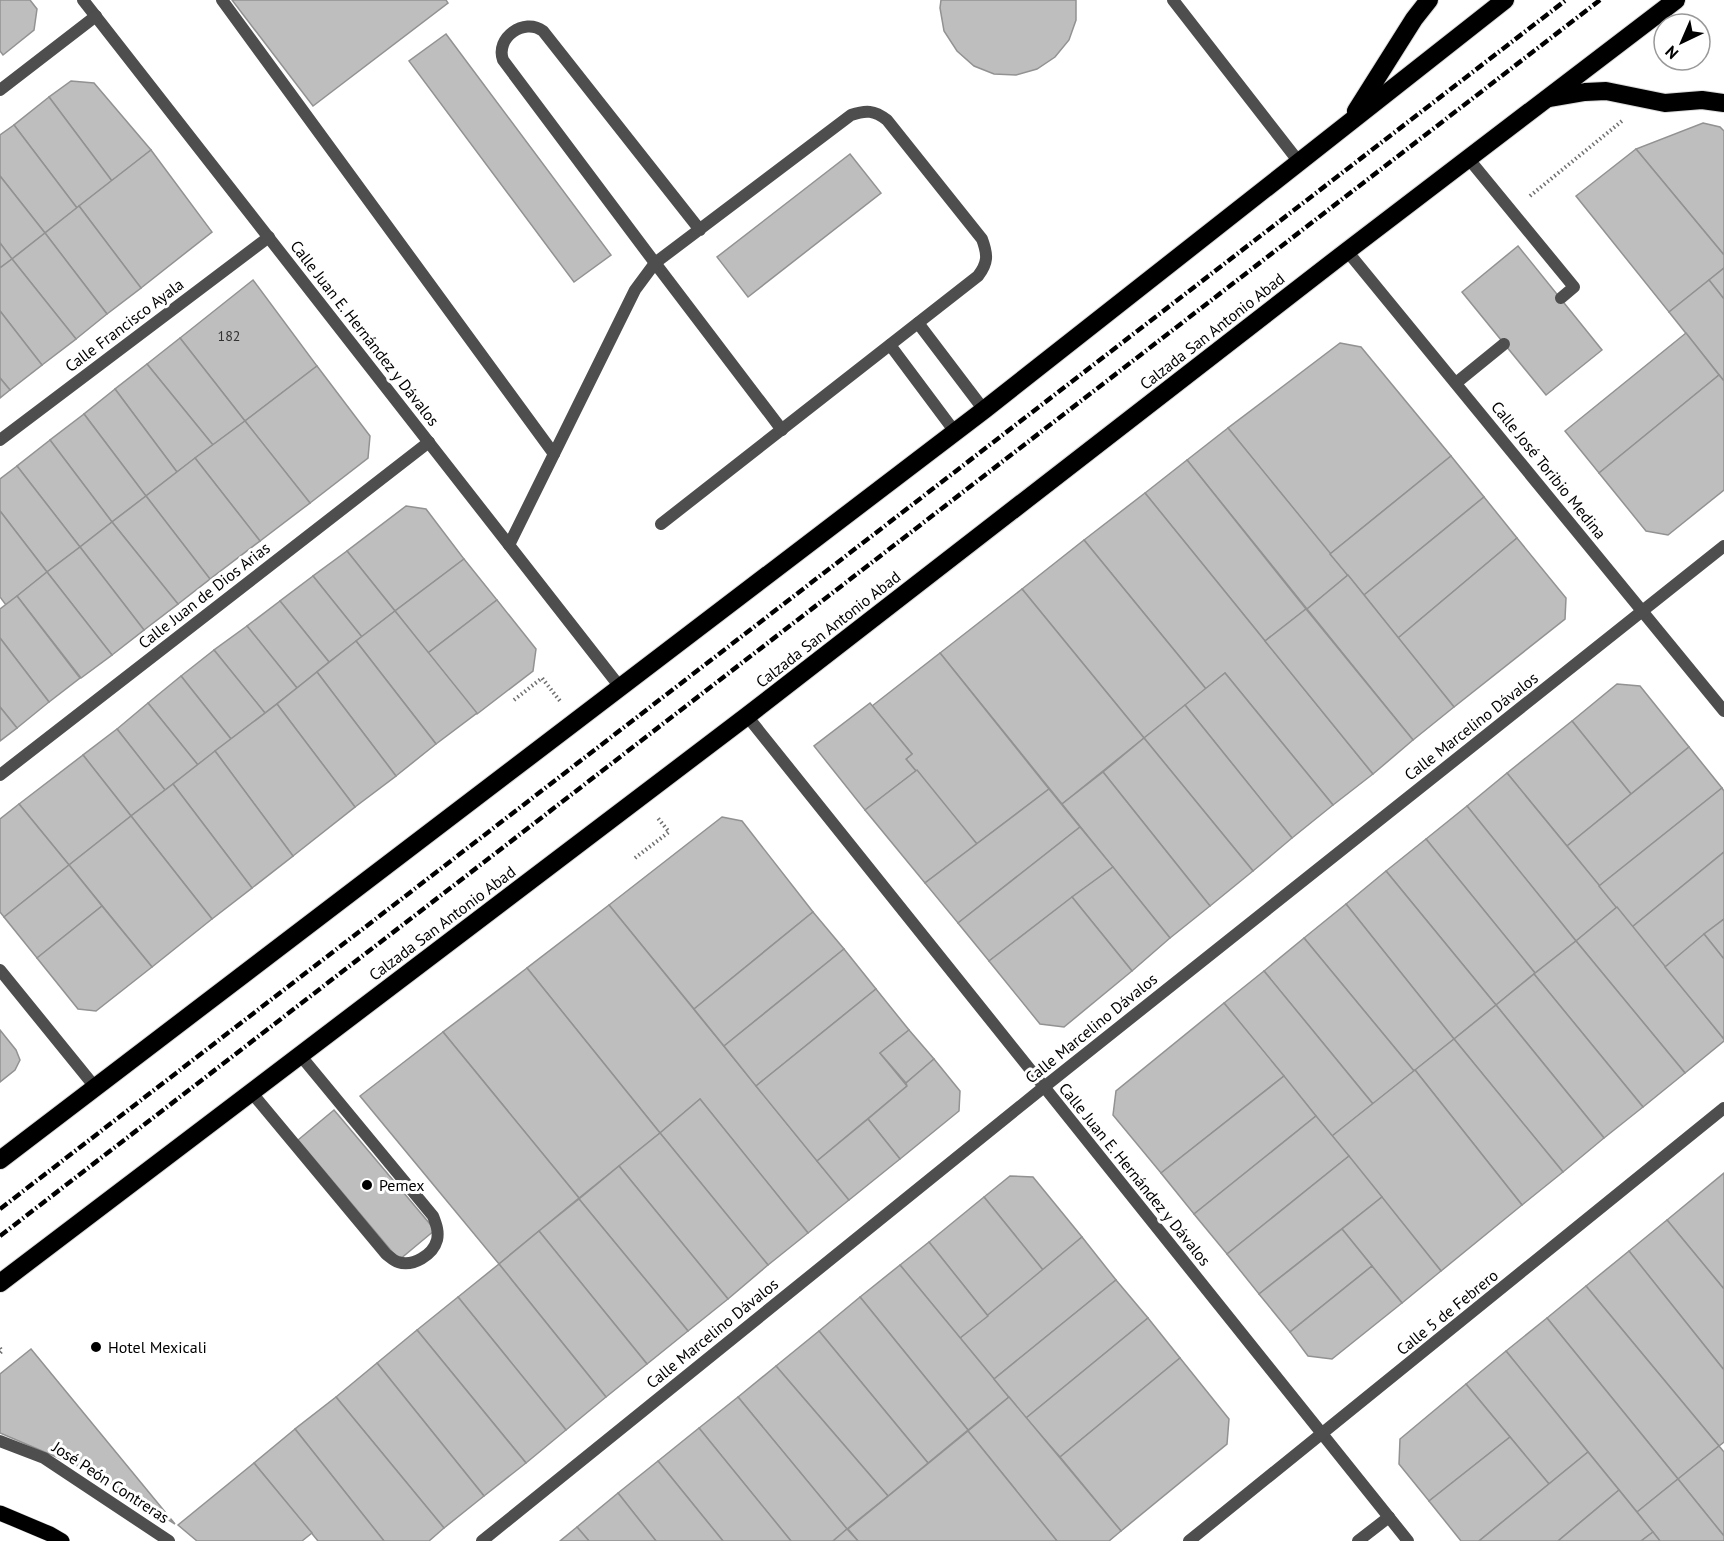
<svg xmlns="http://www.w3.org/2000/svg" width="1724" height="1541" viewBox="0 0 1724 1541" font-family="'PT Sans',sans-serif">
<rect width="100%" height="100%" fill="#fff"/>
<g fill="#bebebe" stroke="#929292" stroke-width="1.5">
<path d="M0 0H30L37 9 34 30 3 55 0 51Z"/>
<path d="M232 0H446L448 3 313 106Z"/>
<path d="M941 0H1076V20L1069 40 1055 57 1037 69 1016 75 994 74 974 66 957 51 944 31 940 8Z"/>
<path d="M446 34 611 255 574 282 409 61Z"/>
<path d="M71 81 94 83 151 150 112 181 49 97Z"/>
<path d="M49 97 112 181 77 208 14 125Z"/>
<path d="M1703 123 1720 127 1724 131V255L1636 149Z"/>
<path d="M14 125 77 208 45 233 0 176V135Z"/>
<path d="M1636 149 1724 255V268L1669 312 1576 196Z"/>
<path d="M151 150 212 232 141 288 79 206Z"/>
<path d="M850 154 881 193 748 297 717 257Z"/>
<path d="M0 176 45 233 12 259 0 243Z"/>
<path d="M79 206 141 288 107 314 45 233Z"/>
<path d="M45 233 107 314 76 339 12 259Z"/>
<path d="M0 243 12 259 0 268Z"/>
<path d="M1518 246 1602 350 1546 395 1462 292Z"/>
<path d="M12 259 76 339 42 365 0 311V268Z"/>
<path d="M1724 268V299L1709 280Z"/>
<path d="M253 280 317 366 245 421 180 338Z"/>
<path d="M1709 280 1724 299V381L1669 312Z"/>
<path d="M0 311 42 365 10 390 0 378Z"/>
<path d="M1686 333 1719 375 1599 473 1565 431Z"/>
<path d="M180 338 245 421 213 445 147 364Z"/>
<path d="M1340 343 1361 347 1451 456 1330 554 1228 428Z"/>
<path d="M147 364 213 445 177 472 115 389Z"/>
<path d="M317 366 370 436 368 458 310 503 245 421Z"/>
<path d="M1719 375 1724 381V490L1668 535 1646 531 1599 473Z"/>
<path d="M0 378 10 390 0 398Z"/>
<path d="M115 389 177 472 146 496 84 414Z"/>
<path d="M84 414 146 496 112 522 50 440Z"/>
<path d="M245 421 310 503 260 541 195 458Z"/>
<path d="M1228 428 1348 575 1307 609 1187 460Z"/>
<path d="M50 440 112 522 80 547 17 466Z"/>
<path d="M1451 456 1484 497 1364 595 1330 554Z"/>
<path d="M195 458 260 541 210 579 146 496Z"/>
<path d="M1187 460 1306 609 1265 641 1145 493Z"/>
<path d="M17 466 80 547 47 572 0 511V479Z"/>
<path d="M1145 493 1373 774 1333 805 1225 673 1206 689 1084 540Z"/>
<path d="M146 496 210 579 178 604 112 522Z"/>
<path d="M1484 497 1517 538 1398 638 1364 595Z"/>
<path d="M406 506 426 509 464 559 395 611 347 551Z"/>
<path d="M0 511 47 572 6 605 0 597Z"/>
<path d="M112 522 178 604 144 630 80 547Z"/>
<path d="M1517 538 1566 598 1565 619 1454 707 1398 638Z"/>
<path d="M1084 540 1206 689 1144 738 1022 589Z"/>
<path d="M80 547 144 630 112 655 47 572Z"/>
<path d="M347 551 395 611 362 637 313 576Z"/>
<path d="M464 559 497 600 428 653 395 611Z"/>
<path d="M47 572 112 655 81 678 17 596Z"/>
<path d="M1348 575 1454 707 1413 740 1307 609Z"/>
<path d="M313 576 362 637 329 662 280 601Z"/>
<path d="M1022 589 1144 738 1062 804 940 653Z"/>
<path d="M17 596 80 678 49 702 0 638V609Z"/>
<path d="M497 600 536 649 533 671 477 714 428 653Z"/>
<path d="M280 601 329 662 297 688 247 626Z"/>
<path d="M1306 609 1413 740 1373 774 1265 641Z"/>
<path d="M395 611 477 713 436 744 356 641Z"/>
<path d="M247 626 297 688 265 713 214 650Z"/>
<path d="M0 638 49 702 17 728 0 707Z"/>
<path d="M356 641 436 744 396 776 317 672Z"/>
<path d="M214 650 265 713 231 739 181 676Z"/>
<path d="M940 653 1049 789 977 844 906 759 912 754 872 706Z"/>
<path d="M317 672 396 776 355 807 277 704Z"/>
<path d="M1225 673 1333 805 1292 838 1185 705Z"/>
<path d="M181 676 231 739 198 765 148 703Z"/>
<path d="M1617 684 1640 686 1689 747 1631 794 1572 721Z"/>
<path d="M148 703 198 765 165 790 117 729Z"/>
<path d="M870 703 912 754 906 759 916 771 865 810 814 746Z"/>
<path d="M277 704 355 807 293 856 215 751Z"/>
<path d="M1185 705 1292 838 1253 871 1144 738Z"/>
<path d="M0 707 17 728 0 741Z"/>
<path d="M1572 721 1631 794 1567 846 1507 773Z"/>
<path d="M117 729 165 790 131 816 83 755Z"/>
<path d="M1144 738 1253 871 1210 906 1103 772Z"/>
<path d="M1689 747 1722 788 1599 886 1567 846Z"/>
<path d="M215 751 293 856 252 888 173 784Z"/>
<path d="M83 755 131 816 69 865 19 804Z"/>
<path d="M917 770 977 844 925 883 865 810Z"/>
<path d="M1103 772 1210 906 1170 938 1062 804Z"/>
<path d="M1507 773 1617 907 1576 941 1467 806Z"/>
<path d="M173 784 252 888 212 919 131 816Z"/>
<path d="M1722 788 1724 791V852L1632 927 1599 886Z"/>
<path d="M1049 789 1080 827 958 923 925 883Z"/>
<path d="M19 804 69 865 4 917 0 912V819Z"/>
<path d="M1467 806 1576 941 1535 973 1426 839Z"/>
<path d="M131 816 212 919 152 967 69 865Z"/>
<path d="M722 817 742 821 813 912 694 1009 609 905Z"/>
<path d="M1080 827 1113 867 989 961 958 923Z"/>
<path d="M1426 839 1535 973 1496 1005 1386 871Z"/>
<path d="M1724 852V919L1665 967 1632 927Z"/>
<path d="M69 865 102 906 37 958 4 917Z"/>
<path d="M1113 867 1170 938 1132 971 1072 897Z"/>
<path d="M1386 871 1496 1005 1454 1039 1346 904Z"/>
<path d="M1072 897 1132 971 1064 1027 1040 1024 989 961Z"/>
<path d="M1346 904 1454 1039 1414 1071 1304 938Z"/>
<path d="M609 905 849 1200 808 1233 700 1099 660 1133 527 968Z"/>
<path d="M102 906 152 967 96 1011 78 1009 37 958Z"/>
<path d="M1617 907 1724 1039V1041L1685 1073 1576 941Z"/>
<path d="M813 912 844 949 724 1046 694 1009Z"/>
<path d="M1724 919V959L1704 934Z"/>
<path d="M1704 934 1724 959V1039L1665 967Z"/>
<path d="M1304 938 1414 1071 1373 1104 1264 971Z"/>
<path d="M1576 941 1685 1073 1643 1107 1534 974Z"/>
<path d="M844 949 876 989 756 1086 724 1046Z"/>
<path d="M527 968 660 1133 579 1198 443 1032Z"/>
<path d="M1264 971 1373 1104 1332 1136 1224 1003Z"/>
<path d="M1534 974 1643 1107 1604 1138 1496 1005Z"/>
<path d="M876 989 909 1030 880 1053 907 1086 817 1161 756 1086Z"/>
<path d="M1224 1003 1284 1076 1161 1173 1113 1115 1116 1091Z"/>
<path d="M1496 1005 1604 1138 1563 1172 1454 1039Z"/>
<path d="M0 1030 16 1050 20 1060 15 1070 0 1082Z"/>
<path d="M909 1030 934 1059 906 1083 880 1053Z"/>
<path d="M443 1032 579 1198 499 1264 360 1096Z"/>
<path d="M1454 1039 1563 1172 1522 1205 1415 1070Z"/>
<path d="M934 1059 960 1091 959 1111 900 1159 868 1119 907 1086 906 1083Z"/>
<path d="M1415 1070 1522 1205 1441 1271 1332 1136Z"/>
<path d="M1284 1076 1316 1116 1194 1214 1161 1173Z"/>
<path d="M700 1099 808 1233 768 1265 660 1133Z"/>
<path d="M334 1110 435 1230 399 1260 298 1140Z"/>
<path d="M1316 1116 1349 1156 1227 1254 1194 1214Z"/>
<path d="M868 1119 900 1159 849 1200 817 1161Z"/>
<path d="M660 1133 768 1265 728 1299 619 1166Z"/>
<path d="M1349 1156 1382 1197 1259 1294 1227 1254Z"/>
<path d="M619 1166 728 1299 688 1331 579 1199Z"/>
<path d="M1724 1173V1289L1667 1220Z"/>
<path d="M1010 1176 1033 1177 1082 1237 1043 1270 984 1197Z"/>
<path d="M984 1197 1043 1270 988 1316 929 1242Z"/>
<path d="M1382 1197 1441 1271 1402 1303 1342 1229Z"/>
<path d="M579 1199 688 1331 647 1364 539 1231Z"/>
<path d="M1667 1220 1724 1289V1370L1629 1251Z"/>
<path d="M1342 1229 1372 1266 1290 1332 1259 1294Z"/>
<path d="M539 1231 647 1364 606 1397 499 1264Z"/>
<path d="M1082 1237 1116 1280 994 1379 960 1338Z"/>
<path d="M929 1242 988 1316 960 1338 900 1265Z"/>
<path d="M1629 1251 1724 1370V1442L1719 1446 1586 1286Z"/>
<path d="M499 1264 606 1397 566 1430 458 1297Z"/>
<path d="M900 1265 1009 1397 968 1430 860 1297Z"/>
<path d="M1372 1266 1402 1303 1332 1359 1308 1356 1290 1332Z"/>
<path d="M1116 1280 1148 1318 1026 1418 994 1379Z"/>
<path d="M1586 1286 1719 1446 1678 1479 1547 1318Z"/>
<path d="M458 1297 566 1430 526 1463 417 1330Z"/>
<path d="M860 1297 968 1430 928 1463 819 1331Z"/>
<path d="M1148 1318 1180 1358 1060 1457 1026 1418Z"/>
<path d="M1547 1318 1678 1479 1637 1512 1506 1351Z"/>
<path d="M417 1330 526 1463 484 1496 377 1363Z"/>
<path d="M819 1331 928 1463 888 1496 776 1366Z"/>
<path d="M31 1349 175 1524 94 1473 0 1433V1374Z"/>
<path d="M1506 1351 1588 1452 1549 1484 1466 1384Z"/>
<path d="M1180 1358 1229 1419 1227 1444 1121 1531 1060 1457Z"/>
<path d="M377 1363 484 1496 444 1528 336 1397Z"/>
<path d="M776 1366 888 1496 847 1529 738 1397Z"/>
<path d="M1466 1384 1510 1437 1429 1501 1399 1464 1400 1439Z"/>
<path d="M336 1397 444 1528 429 1541H384L295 1429Z"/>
<path d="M738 1397 847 1529 833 1541H791L699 1428Z"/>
<path d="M1009 1397 1121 1531 1109 1541H1057L968 1431Z"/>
<path d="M699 1428 791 1541H723L658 1461Z"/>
<path d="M295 1429 384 1541H318L254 1463Z"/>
<path d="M968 1431 1057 1541H858L848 1529Z"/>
<path d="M1510 1437 1549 1484 1479 1541H1461L1429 1501Z"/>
<path d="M1719 1446 1724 1452V1536L1678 1479Z"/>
<path d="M1588 1452 1619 1490 1558 1541H1479Z"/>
<path d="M658 1461 723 1541H656L618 1493Z"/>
<path d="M254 1463 312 1533 302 1541H197L178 1525Z"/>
<path d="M1678 1479 1724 1536V1541H1660L1637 1512Z"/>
<path d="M1619 1490 1653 1532 1641 1541H1558Z"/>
<path d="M618 1493 656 1541H589L577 1527Z"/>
<path d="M577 1527 589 1541H560Z"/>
<path d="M847 1529 858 1541H833Z"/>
<path d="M1653 1532 1660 1541H1641Z"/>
</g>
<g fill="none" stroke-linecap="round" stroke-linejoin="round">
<defs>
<path id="primary" d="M0 1513 50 1534 62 1541"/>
<g id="highway">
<path d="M1550 98 1585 92 1606 91 1665 103 1702 100 1724 103"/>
<path d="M1356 111 1414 19 1429 0"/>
<path d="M0 1160 984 410 1505 0"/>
<path d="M0 1283 747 716 1347 251 1676 0"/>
</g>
</defs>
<use href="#primary" stroke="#dbdbdb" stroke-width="16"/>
<use href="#highway" stroke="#dbdbdb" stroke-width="20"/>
<g stroke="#707070" stroke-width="4" stroke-dasharray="1.5 3" stroke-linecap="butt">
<path d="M1530 196 1622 121"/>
<path d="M514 700 542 678 560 701"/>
<path d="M635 858 669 832 657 817"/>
<path d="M0 1348 2 1351 0 1353"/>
</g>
<g stroke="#4e4e4e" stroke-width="12">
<path d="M222 0 554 454"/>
<path d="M1468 158 1574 287 1561 298"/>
<path d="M918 323 984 410"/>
<path d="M890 345 955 432"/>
<path d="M1456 383 1504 344"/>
<path d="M661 524 978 276C988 263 988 255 982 239L887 120C874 110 866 110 851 115L655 263 503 60C495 38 524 17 543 31L700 230"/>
<path d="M509 545 635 290 655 263 782 430"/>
<path d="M252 1093 386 1254C390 1257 394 1261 398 1262 413 1267 433 1255 437 1240 439 1231 436 1224 433 1216L300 1055"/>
<path d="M1358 1541 1389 1517"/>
</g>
<g stroke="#4e4e4e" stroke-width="12">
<path d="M83 0 620 687"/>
<path d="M1173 0 1299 162"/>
<path d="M0 90 96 16"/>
<path d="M1347 251 1724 711"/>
<path d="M0 440 269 237"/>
<path d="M747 716 1408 1541"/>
<path d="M0 775 429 442"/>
<path d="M0 970 95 1087"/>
<path d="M0 1441 44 1458 169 1541"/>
<path d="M482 1541 1044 1087 1724 546"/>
<path d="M1189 1541 1724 1108"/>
</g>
<use href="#primary" stroke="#000" stroke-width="15"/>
<use href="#highway" stroke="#000" stroke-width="18"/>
<g stroke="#000" stroke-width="4.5" stroke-dasharray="9 3 1.5 3" stroke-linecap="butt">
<path d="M0 1209 1566 0"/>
<path d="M0 1236 1600 0"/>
</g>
</g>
<g fill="#000" stroke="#fff" stroke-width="2">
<circle cx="367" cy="1185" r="6"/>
<circle cx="96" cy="1347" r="6"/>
</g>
<g text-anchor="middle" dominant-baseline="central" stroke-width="6" stroke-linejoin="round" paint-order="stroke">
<g font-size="14" fill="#303030">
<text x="229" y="336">182</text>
</g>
<g font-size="16" fill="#000" stroke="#fff">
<text transform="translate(124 325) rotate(-37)">Calle Francisco Ayala</text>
<text transform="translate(1212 331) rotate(-38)">Calzada San Antonio Abad</text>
<text transform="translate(365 333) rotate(52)">Calle Juan E. Hernández y Dávalos</text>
<text transform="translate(1549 470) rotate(51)">Calle José Toribio Medina</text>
<text transform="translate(204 595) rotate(-38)">Calle Juan de Dios Arias</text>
<text transform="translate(828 629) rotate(-38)">Calzada San Antonio Abad</text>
<text transform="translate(1471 726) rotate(-38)">Calle Marcelino Dávalos</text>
<text transform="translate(442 923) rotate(-37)">Calzada San Antonio Abad</text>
<text transform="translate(1091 1028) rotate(-39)">Calle Marcelino Dávalos</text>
<text transform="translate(1135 1174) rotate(51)">Calle Juan E. Hernández y Dávalos</text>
<text transform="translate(1447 1312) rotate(-39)">Calle 5 de Febrero</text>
<text transform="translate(712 1333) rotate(-39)">Calle Marcelino Dávalos</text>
<text transform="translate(111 1482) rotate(33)">José Peón Contreras</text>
</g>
<g font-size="16" fill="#000" stroke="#fff" text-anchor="start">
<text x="379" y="1185">Pemex</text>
<text x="108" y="1347">Hotel Mexicali</text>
</g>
</g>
<g transform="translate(1682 42) rotate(224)"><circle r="28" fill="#ffffff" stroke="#999999" stroke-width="1.5"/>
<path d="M0-4.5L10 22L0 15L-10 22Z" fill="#000000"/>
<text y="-9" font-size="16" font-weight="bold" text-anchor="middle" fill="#000000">N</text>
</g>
</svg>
